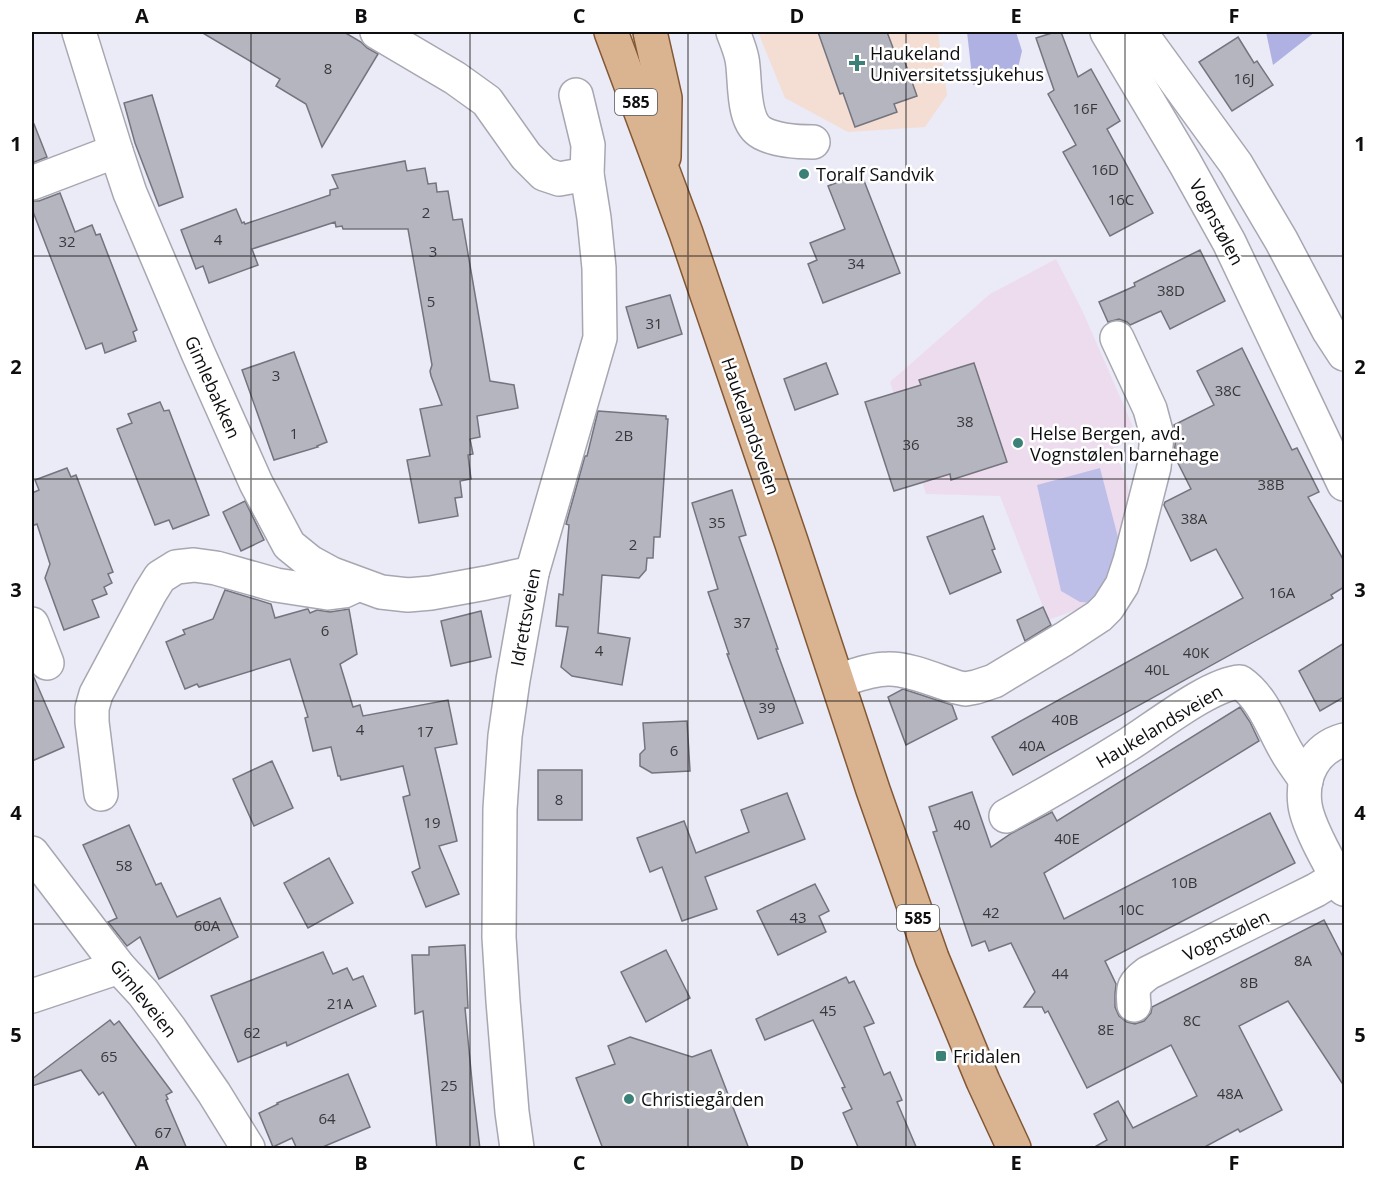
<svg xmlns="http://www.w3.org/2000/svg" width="1376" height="1180" viewBox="0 0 1376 1180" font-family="'Open Sans',sans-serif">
<rect width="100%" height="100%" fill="#eaebf6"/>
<path fill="#eddced" d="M1056 259 1082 310 1138 438 1114 448 1127 482 1131 506 1108 594 1081 608 1048 620 1000 496 926 494 890 382 990 294Z"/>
<path fill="#f4ddd2" d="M758 32H938L947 95 925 127 848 132 785 98Z"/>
<path fill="#bebfe8" d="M1100 468 1120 545 1107 591 1094 603 1080 602 1061 591 1037 485Z"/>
<g fill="#afb1e3">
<path d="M967 32H1016L1022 51 1017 72 973 85Z"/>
<path d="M1266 32H1315L1273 65Z"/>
</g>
<g fill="#b4b5bf" stroke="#73747d" stroke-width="1.5">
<path d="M201 32H344L361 42 367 48 378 54 322 147 306 104 276 86 280 79Z"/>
<path d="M818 32H887L895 53 901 51 917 96 894 104 897 112 855 127 843 93 840 94Z"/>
<path d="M1055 32H1061L1078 77 1091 69 1120 121 1107 129 1153 213 1110 236 1063 152 1076 145 1048 94 1054 90 1036 38Z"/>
<path d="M1238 37 1254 63 1257 61 1273 85 1232 111 1199 62Z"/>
<path d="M152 95 183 197 159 206 135 143 124 103Z"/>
<path d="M34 124 47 157 32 163V125Z"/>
<path d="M405 161 407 171 425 168 428 184 436 183 437 192 448 191 453 220 462 219 490 381 514 385 518 408 477 416 480 437 470 439 473 454 468 455 471 479 460 481 462 497 455 498 458 516 419 523 407 460 430 456 420 409 442 405 431 376 430 371 432 365 408 229H343L342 226 336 227 335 222 252 249 258 265 209 283 203 266 196 269 181 230 236 209 242 223 244 222 245 224 330 195V190L338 188 332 175Z"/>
<path d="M861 173 900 273 823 303 808 264 817 260 810 243 845 229 828 186Z"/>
<path d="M60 193 75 232 92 225 96 235 100 234 137 330 133 332 136 341 105 353 102 343 86 349 32 209V201H39Z"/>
<path d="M1200 250 1225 301 1170 329 1161 311 1130 325 1127 322 1119 319 1108 322 1099 302 1135 286 1134 283Z"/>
<path d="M670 295 682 334 638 348 626 307Z"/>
<path d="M1242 348 1292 450 1297 448 1319 492 1308 497 1344 561V587L1331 595 1333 598 1013 775 992 737 1243 598 1216 549 1191 561 1164 505 1165 502 1191 489 1174 455 1176 436 1174 425 1214 405 1197 371Z"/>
<path d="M294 352 327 442 317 446 318 447 274 460 242 370Z"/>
<path d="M826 363 838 394 795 410 784 379Z"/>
<path d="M974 363 1007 462 951 480 950 474 894 491 865 402 921 385 919 380Z"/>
<path d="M160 402 164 411 169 410 209 515 173 529 169 520 155 525 117 429 132 423 128 414Z"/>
<path d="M598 411 666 416V419H668L660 537H654L653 558H647L646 570 639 578 602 575 598 633 630 638 622 685 572 676 561 667 568 627 556 626 559 594 563 595 569 525 566 524 585 456H587Z"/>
<path d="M67 468 71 477 76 475 113 572 108 574 112 583 104 587 107 594 92 600 99 617 64 630 45 578 50 564 37 524 32 526V493L39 490 35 480Z"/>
<path d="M732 490 746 535 739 537 778 649H776L803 723 758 739 727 654H729L708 592 718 589 692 503Z"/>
<path d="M245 501 264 540 241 551 223 512Z"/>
<path d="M983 516 995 549 992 550 1001 572 950 594 927 537Z"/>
<path d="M225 590 271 604 275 618 307 609H308L310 613 317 610 330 612 349 609 357 654 340 664 353 707 360 705 363 716 448 700 457 744 435 748 457 841 439 846 459 894 426 907 412 872 420 868 403 797 410 795 403 766 341 780 340 776H338L331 747 313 751 305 718 308 717 290 659 199 687 197 684 185 689 166 642 185 634 183 630 213 619Z"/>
<path d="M1043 607 1051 625 1025 641 1017 620Z"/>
<path d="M481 611 491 657 451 666 441 621Z"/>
<path d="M1344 643V697L1320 711 1299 671Z"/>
<path d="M32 673 64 747 32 761Z"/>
<path d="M903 689 952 705 957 719 906 745 888 697Z"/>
<path d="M1240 707 1250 722 1259 741 1044 873 1064 919 1270 813 1295 863 1105 961 1116 984 1115 994V1007L1119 1016 1127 1022 1135 1024 1144 1021 1151 1013 1152 1007 1324 920 1344 959V1086L1288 1001 1239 1026 1282 1110 1240 1132 1238 1129 1201 1149H1091L1107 1140 1094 1114 1118 1101 1133 1128 1197 1096 1171 1045 1087 1088 1048 1011 1045 1013 1042 1007H1024L1035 992 1011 943 989 951 985 941 972 946 933 832 937 831 929 807 972 792 991 847 1012 833 1052 812 1057 821Z"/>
<path d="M687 721 690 771 652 773 640 766V754L645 749 643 723Z"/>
<path d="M272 761 293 808 254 826 233 779Z"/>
<rect x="538" y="770" width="44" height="50"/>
<path d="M787 793 805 839 705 877 717 909 682 921 662 867 650 872 637 838 684 821 696 853 749 832 741 810Z"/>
<path d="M129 825 156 885 161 883 177 917 220 898 238 937 159 979 140 937 127 946 108 922 117 918 83 845Z"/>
<path d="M329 858 353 903 308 928 284 883Z"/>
<path d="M815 884 829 911 819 916 826 932 778 955 757 911Z"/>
<path d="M465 945 468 1008H465L473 1092 480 1149H437L423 1011 415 1014 412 955H429V947Z"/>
<path d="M666 950 690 998 646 1022 621 972Z"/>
<path d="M323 952 333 974 347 968 353 980 363 976 376 1006 287 1046 286 1042 238 1062 211 996Z"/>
<path d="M846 977 849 983 854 981 874 1023 864 1027 884 1075 890 1072 902 1100 897 1102 917 1149H859L843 1113 852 1109 842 1088 845 1087 813 1020 765 1040 756 1019Z"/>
<path d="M110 1020 114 1025 119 1021 172 1092 166 1095 168 1099 166 1100 187 1149H138L103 1092 99 1095 81 1070 32 1086V1079Z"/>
<path d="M630 1037 692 1057 711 1050 749 1149H603L576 1078 615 1064 608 1046Z"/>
<path d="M348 1074 370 1127 318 1149H297L292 1138 273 1147 259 1113 278 1104 277 1103Z"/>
</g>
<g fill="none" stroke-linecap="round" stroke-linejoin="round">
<defs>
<g id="street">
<path d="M79 32 116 151 130 193 198 353 256 483 289 545 310 562 332 574 381 592 408 595 431 593 486 583 532 573"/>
<path d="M377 32 455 78 487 101 526 156 544 174 559 179 587 174"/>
<path d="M733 32C736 40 740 49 742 59 746 79 741 122 762 133 777 141 797 142 813 142"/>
<path d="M1107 32 1185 163 1229 242 1344 484"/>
<path d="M1140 32 1236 164 1281 240 1329 331 1344 354"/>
<path d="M32 183 116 151"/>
<path d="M32 624 47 663"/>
<path d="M838 681C854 676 871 669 888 669 908 668 937 681 956 687L965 689 976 687 994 681 1064 639 1099 616 1108 607 1122 585 1130 561 1154 467 1157 435 1150 409 1117 338"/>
<path d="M1344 740C1315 748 1301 775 1305 805 1308 827 1333 870 1344 889"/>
<path d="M101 794 92 722V708L96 694 150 593 160 577 176 567 194 565 216 568 276 585 328 593 344 591 357 585"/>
<path d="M1006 816C1048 793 1089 769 1129 744 1156 727 1210 684 1240 682 1263 698 1272 726 1285 749 1291 760 1299 770 1306 781"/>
<path d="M32 853 119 967 143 993 170 1029 214 1093 248 1148"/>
<path d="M32 996 119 967"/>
<path d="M1134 1005C1132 986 1134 984 1148 973L1316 890 1337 877"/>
<path d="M517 1148 512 1112 503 1001 499 937 500 809 505 736 513 680 532 573 600 338 599 268 594 218 587 174 588 145 576 95"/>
</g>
<g id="primary">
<path d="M611 32 686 233 791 541 873 790 932 958 983 1081 1014 1148"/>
<path d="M650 32 665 98 664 157"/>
</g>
</defs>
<use href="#street" stroke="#a6a7b1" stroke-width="36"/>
<use href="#primary" stroke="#835835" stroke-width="36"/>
<use href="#street" stroke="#fff" stroke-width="33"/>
<use href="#primary" stroke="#dab391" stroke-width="33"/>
</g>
<path fill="none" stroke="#0e0e11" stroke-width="1.5" stroke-opacity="0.55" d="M251 32V1148M470 32V1148M688 32V1148M906 32V1148M1125 32V1148M32 256H1344M32 479H1344M32 701H1344M32 924H1344"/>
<g fill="#3b8178" stroke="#fff" stroke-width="2">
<path d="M854 54h6v6h6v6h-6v6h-6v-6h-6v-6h6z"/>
<circle cx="804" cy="174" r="6"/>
<circle cx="1018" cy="443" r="6"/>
<rect x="935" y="1050" width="12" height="12" rx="3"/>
<circle cx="629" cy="1099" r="6"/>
</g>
<g text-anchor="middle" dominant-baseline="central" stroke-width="5" stroke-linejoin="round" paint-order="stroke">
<g font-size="15" fill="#38383c">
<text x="328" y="68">8</text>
<text x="1244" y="78">16J</text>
<text x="1085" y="108">16F</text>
<text x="1105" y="169">16D</text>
<text x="1121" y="199">16C</text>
<text x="426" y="212">2</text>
<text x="218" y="239">4</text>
<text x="67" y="241">32</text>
<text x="433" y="251">3</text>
<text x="856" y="263">34</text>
<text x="1171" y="290">38D</text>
<text x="431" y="301">5</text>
<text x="654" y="323">31</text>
<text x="276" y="375">3</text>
<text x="1228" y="390">38C</text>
<text x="965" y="421">38</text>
<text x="294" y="433">1</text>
<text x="624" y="435">2B</text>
<text x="911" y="444">36</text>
<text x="1271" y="484">38B</text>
<text x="1194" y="518">38A</text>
<text x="717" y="522">35</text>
<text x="633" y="544">2</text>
<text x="1282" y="592">16A</text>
<text x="742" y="622">37</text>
<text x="325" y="630">6</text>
<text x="599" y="650">4</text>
<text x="1196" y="652">40K</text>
<text x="1157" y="669">40L</text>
<text x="767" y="707">39</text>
<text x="1065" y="719">40B</text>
<text x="360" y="729">4</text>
<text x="425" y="731">17</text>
<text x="1032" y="745">40A</text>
<text x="674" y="750">6</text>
<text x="559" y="799">8</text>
<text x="432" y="822">19</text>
<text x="962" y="824">40</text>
<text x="1067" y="838">40E</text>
<text x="124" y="865">58</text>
<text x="1184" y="882">10B</text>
<text x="1131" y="909">10C</text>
<text x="991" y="912">42</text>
<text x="798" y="917">43</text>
<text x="207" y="925">60A</text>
<text x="1303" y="960">8A</text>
<text x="1060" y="973">44</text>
<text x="1249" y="982">8B</text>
<text x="340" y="1003">21A</text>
<text x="828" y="1010">45</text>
<text x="1192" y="1020">8C</text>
<text x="1106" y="1029">8E</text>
<text x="252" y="1032">62</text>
<text x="109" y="1056">65</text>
<text x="449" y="1085">25</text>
<text x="1230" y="1093">48A</text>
<text x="327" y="1118">64</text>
<text x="163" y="1132">67</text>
</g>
<g fill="#fff" stroke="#565658" stroke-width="1.5">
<rect x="615" y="89" width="42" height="26" rx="4.5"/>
<rect x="897" y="905" width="42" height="26" rx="4.5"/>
</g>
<g font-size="16" font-weight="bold" fill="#0e0e11">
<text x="636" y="102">585</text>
<text x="918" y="918">585</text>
</g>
<g font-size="18" fill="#0e0e11" stroke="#fff" text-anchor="start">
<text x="870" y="53">Haukeland<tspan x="870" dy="21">Universitetssjukehus</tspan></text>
<text x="816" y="174">Toralf Sandvik</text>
<text x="1030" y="433">Helse Bergen, avd.<tspan x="1030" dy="21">Vognstølen barnehage</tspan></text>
<text x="953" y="1056">Fridalen</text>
<text x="641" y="1099">Christiegården</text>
</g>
<g font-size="18" fill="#0e0e11" stroke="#fff">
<text transform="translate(1217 222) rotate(62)">Vognstølen</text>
<text transform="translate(213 387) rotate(66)">Gimlebakken</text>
<text transform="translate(751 426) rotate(71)">Haukelandsveien</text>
<text transform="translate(525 617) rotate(-80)">Idrettsveien</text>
<text transform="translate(1159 726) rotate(-31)">Haukelandsveien</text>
<text transform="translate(1226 935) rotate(-26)">Vognstølen</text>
<text transform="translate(144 998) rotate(51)">Gimleveien</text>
</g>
</g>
<rect width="1376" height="1180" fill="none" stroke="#ffffff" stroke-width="66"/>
<rect x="33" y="33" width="1310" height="1114" fill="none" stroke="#0e0e11" stroke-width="2"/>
<g font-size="20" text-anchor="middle" font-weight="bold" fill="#0e0e11">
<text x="142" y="23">A</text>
<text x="361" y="23">B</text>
<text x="579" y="23">C</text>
<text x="797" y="23">D</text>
<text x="1016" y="23">E</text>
<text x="1234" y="23">F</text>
<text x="16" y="151">1</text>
<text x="1360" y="151">1</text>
<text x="16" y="374">2</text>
<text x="1360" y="374">2</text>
<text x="16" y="597">3</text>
<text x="1360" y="597">3</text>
<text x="16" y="820">4</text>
<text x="1360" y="820">4</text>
<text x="16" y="1042">5</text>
<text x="1360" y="1042">5</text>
<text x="142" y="1170">A</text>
<text x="361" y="1170">B</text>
<text x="579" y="1170">C</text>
<text x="797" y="1170">D</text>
<text x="1016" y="1170">E</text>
<text x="1234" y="1170">F</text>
</g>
</svg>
